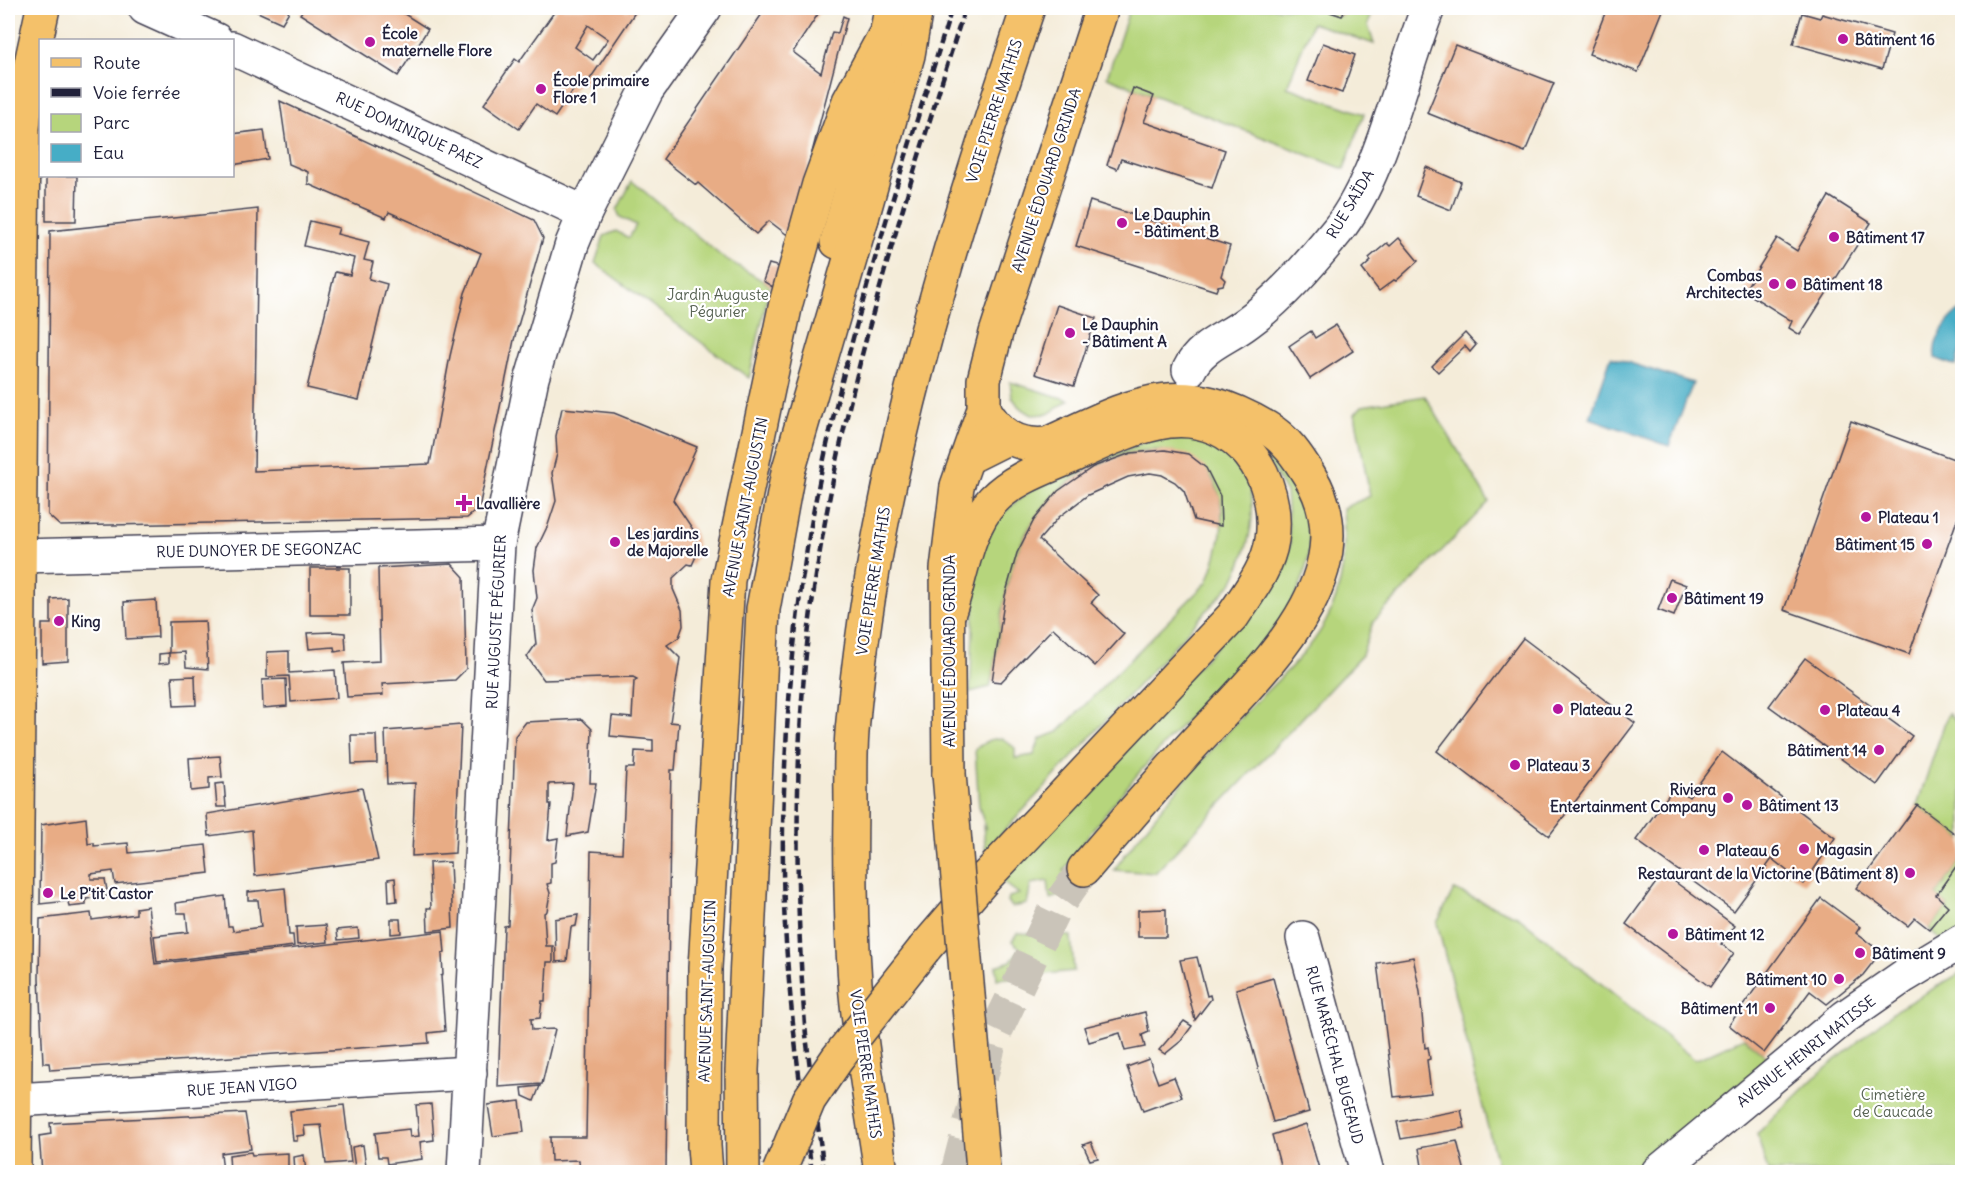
<svg xmlns="http://www.w3.org/2000/svg" width="1970" height="1180" viewBox="0 0 1970 1180" font-family="Delius,sans-serif">
<rect width="100%" height="100%" fill="#fff"/>
<filter id="ink" filterUnits="userSpaceOnUse"><feTurbulence type="fractalNoise" baseFrequency=".0167" numOctaves="2"/><feDisplacementMap in="SourceGraphic" scale="12" xChannelSelector="R" yChannelSelector="G"/><feConvolveMatrix kernelMatrix="1 2 1 2 8 2 1 2 1" color-interpolation-filters="sRGB"/></filter>
<filter id="wash" filterUnits="userSpaceOnUse"><feTurbulence type="fractalNoise" baseFrequency=".008" numOctaves="4" result="noise"/><feDisplacementMap in="SourceGraphic" scale="24" xChannelSelector="R" yChannelSelector="G"/><feGaussianBlur stdDeviation="1.35" result="paint"/><feColorMatrix in="noise" values="0 0 0 0 0 0 0 0 0 0 0 0 0 0 0 0 0 1.4 0 .05"/><feComposite in="paint" operator="in"/></filter>
<g filter="url(#wash)">
<rect width="100%" height="100%" fill="#f4ecd9"/>
<g fill="#b6d57c" stroke="#6c7c5c" stroke-width="1.5">
<path d="M1130 8H1317L1342 16 1345 8H1374L1368 25 1374 44 1312 23 1287 87 1364 114 1344 169 1107 77Z"/>
<path d="M632 181 721 256 770 285 749 378 595 263 604 236 616 231 629 238 636 225 620 217 617 210Z"/>
<path d="M1010 382 1069 400 1048 414 1032 415 1019 407 1012 397Z"/>
<path d="M1425 396 1489 502 1373 622 1362 655 1155 873 1114 870C1153 815 1197 765 1243 715 1270 686 1305 659 1325 623 1345 587 1346 547 1343 508L1370 496 1355 414 1362 406Z"/>
<path d="M1175 431C1189 435 1212 438 1223 447 1268 481 1253 541 1232 583L996 840 1019 862 1080 792 1273 586 1290 545 1286 493 1258 444H1265C1275 455 1291 468 1298 482 1304 495 1307 511 1309 526 1316 608 1250 651 1200 705 1155 754 1099 815 1064 871L1096 870V882L1050 899 1048 881 1031 884 1027 904 1012 907 1008 901 1009 897 1019 894 999 879 989 880 983 826 986 829 979 807 975 749 989 740 1002 738 1015 748V758L1034 755 1040 739 1058 732 1207 582C1273 420 1103 417 1034 520 1001 569 1002 632 990 687L970 692 976 568 996 519 1041 481Z"/>
<path d="M1948 713 1962 727V839L1917 805Z"/>
<path d="M1962 858V932L1942 941 1929 929 1948 906 1936 895Z"/>
<path d="M1454 890 1519 917 1695 1060 1744 1038 1773 1062 1634 1172H1499L1437 923Z"/>
<path d="M1017 933 1071 936 1074 971 997 979 996 966 1011 961 1020 948 1012 941Z"/>
<path d="M1962 972V1172H1768L1757 1134 1813 1079 1896 1010Z"/>
</g>
<g fill="#46adc6" stroke="#346880" stroke-width="1.5">
<path d="M1959 311 1962 312V344L1956 366 1935 358C1932 341 1946 321 1959 311Z"/>
<path d="M1611 357 1693 383 1669 446 1590 418Z"/>
</g>
<g id="blocks">
<g fill="#e8ac85" fill-rule="evenodd">
<path d="M249 8H291L282 23Z"/>
<path d="M304 8H395L428 29 398 76 300 14Z"/>
<path d="M557 8H621L627 11 629 8H638L586 85 580 80 555 117 536 104 519 129 484 104 515 59 519 62ZM588 25 608 39 593 60 575 47Z"/>
<path d="M766 8H822L793 52 821 73 832 32 838 33 843 16 847 18 790 237 769 221 756 234 698 183 696 185 663 159Z"/>
<path d="M1318 8H1345L1342 16Z"/>
<path d="M1607 8H1664L1638 72 1589 54Z"/>
<path d="M1802 13 1820 18 1822 14 1892 34 1882 69 1793 44Z"/>
<path d="M1323 43 1355 55 1342 93 1308 81Z"/>
<path d="M1455 45 1554 83 1525 152 1427 113Z"/>
<path d="M1133 88 1154 96 1144 122 1225 150 1212 188 1121 159 1117 169 1107 165Z"/>
<path d="M280 101 534 220 543 238 514 340 479 508 467 518 60 526 48 515 50 231 258 209 254 471 430 464 450 356 465 293 481 253 389 212 386 218 308 184V172L289 164Z"/>
<path d="M264 130 268 159 232 165V134Z"/>
<path d="M1426 167 1461 182 1451 210 1416 196Z"/>
<path d="M46 176H77L76 221H46Z"/>
<path d="M1829 196 1871 223 1800 335 1789 328 1792 321 1744 291 1777 238 1797 251Z"/>
<path d="M1090 201 1230 246 1221 276 1225 280 1223 285 1218 286 1216 291 1076 246Z"/>
<path d="M310 221 339 228 337 234 369 242 364 260 373 262 369 279 387 284 359 400 307 388 335 272 350 275 354 258 304 246Z"/>
<path d="M1399 238 1418 261 1396 281 1394 280 1379 291 1362 269 1371 261 1369 258 1387 243 1390 246Z"/>
<path d="M769 264 783 268 776 289 763 281Z"/>
<path d="M1057 305 1096 318 1074 386 1035 374Z"/>
<path d="M1336 325 1353 351 1310 379 1289 346 1311 331 1315 338Z"/>
<path d="M1465 333 1476 345 1470 352 1465 346 1438 372 1432 366Z"/>
<path d="M562 408 614 413 697 447 673 500 694 531 698 552 692 565 688 564 673 578V589L682 610 683 626 679 637 667 645 680 658 670 722 679 723 675 770H671L670 813 666 1172H580L579 1160 551 1161 550 1137H586L591 851 622 853 626 768H634L635 751 653 752V740L610 736 612 716 632 718 634 681 637 679 633 677 544 680 527 657 536 644 532 610 537 598 534 570 537 548 548 525 556 501 552 473 557 454 556 436Z"/>
<path d="M1851 421 1962 462V506L1909 654 1784 610Z"/>
<path d="M1165 450 1188 454 1206 468 1220 496 1221 526 1194 520 1184 491 1175 482 1162 475 1150 473 1128 477 1088 495 1059 517 1039 540 1098 595 1091 603 1124 634 1095 666 1053 628 1001 682 992 681 1005 596 1017 553 1034 520 1058 491 1093 467 1131 453Z"/>
<path d="M452 564 464 577 466 669 455 680 382 684 383 695 347 697 344 663 380 661 378 568Z"/>
<rect x="310" y="568" width="40" height="47"/>
<path d="M1670 579 1686 585 1674 616 1658 610Z"/>
<path d="M68 598V661L42 663V624H51V599Z"/>
<path d="M156 600 158 637 126 639 124 602Z"/>
<path d="M205 621 208 669 186 667 185 652 169 653V622Z"/>
<path d="M332 632 345 633 346 650 335 652 334 647 309 649 307 633Z"/>
<path d="M1523 638 1635 723 1549 836 1437 751Z"/>
<path d="M289 651V673L335 670 337 698 291 702 289 676 267 677V652Z"/>
<path d="M169 653V663L159 664V654Z"/>
<path d="M1805 658 1912 736 1877 785 1769 706Z"/>
<path d="M195 676 196 705 174 706 172 677Z"/>
<path d="M286 679 287 706 263 708 262 680Z"/>
<path d="M582 719 592 729 590 783H596L588 832 567 836 573 783 549 784V804H551L548 840 558 838 555 862 551 863V883L547 884 550 893 547 911 544 913 546 946H553V962H547L545 1001H542L540 1018 531 1019 532 1030 555 1029 542 1084 498 1087 504 926 508 925 515 736 526 722Z"/>
<path d="M461 725 455 853 412 856 415 783 387 784 385 731Z"/>
<path d="M351 735H376L377 763 352 764Z"/>
<path d="M1722 752 1835 838 1804 884 1772 859 1734 911 1636 840 1675 786 1689 797Z"/>
<path d="M220 756 222 777 209 778V789L191 791 189 758Z"/>
<path d="M224 783 226 807H217L215 784Z"/>
<path d="M362 788 378 860 255 876 252 830 209 836 207 814Z"/>
<path d="M1917 805 1962 839V858L1936 895 1948 906 1929 929 1915 918 1908 926 1856 888Z"/>
<path d="M86 818 88 844 94 843V846L128 843 129 853 206 845 209 873 115 884 113 871 91 874V879H105L108 896 86 899V905L69 907 68 901 40 904 41 825Z"/>
<path d="M450 862 453 928 428 931 427 908H431L429 863Z"/>
<path d="M1663 873 1735 926 1721 944 1734 953 1710 987 1626 924Z"/>
<path d="M395 878 397 901 389 902 388 879Z"/>
<path d="M285 888 289 935H293L294 946 157 962 154 936 188 932 186 913H177L176 903 225 896 228 926H232L233 931 261 927 258 900H248V892Z"/>
<path d="M1821 898 1860 927 1856 933 1881 952 1863 975 1827 1004 1810 991 1764 1053 1729 1025Z"/>
<path d="M148 906 155 964 443 931 445 953 442 954 443 975 441 976 445 1031 428 1033 429 1043 50 1070 49 1063H43L39 978 40 919 91 913 92 920 136 914V908Z"/>
<path d="M1166 909V937H1138V910Z"/>
<path d="M578 915 576 926 571 927 567 961 556 962 555 919Z"/>
<path d="M391 919H400L401 933 391 934Z"/>
<path d="M326 925 328 942 297 945 296 927Z"/>
<path d="M358 928 359 938 338 940 337 930Z"/>
<path d="M1197 957 1207 996 1210 995 1211 999 1195 1020 1180 960Z"/>
<path d="M1413 957 1420 992 1425 1048 1428 1047 1430 1059 1427 1060 1431 1093 1394 1097 1377 963Z"/>
<path d="M1273 978 1309 1112 1273 1122 1236 989Z"/>
<path d="M1145 1012 1149 1032 1142 1035 1145 1047 1125 1051 1120 1033 1089 1042 1084 1027Z"/>
<path d="M1184 1021 1192 1026 1181 1041 1165 1054 1159 1050Z"/>
<path d="M1149 1059 1158 1083 1174 1077 1182 1097 1143 1111 1127 1067Z"/>
<path d="M540 1086 534 1101 523 1096 522 1088Z"/>
<path d="M520 1101 524 1132 493 1136 488 1105Z"/>
<path d="M431 1104 434 1140 420 1142 422 1159 387 1164 386 1157H378L375 1133 409 1129 410 1137 419 1136 416 1105Z"/>
<path d="M344 1105 351 1162 326 1164 321 1125 304 1126 305 1135 297 1136V1141H293L290 1111Z"/>
<path d="M1461 1110 1465 1128 1401 1139 1397 1122Z"/>
<path d="M245 1113 251 1149 221 1153 223 1172H42L39 1136 51 1134 50 1123Z"/>
<path d="M1306 1124 1320 1172H1282L1272 1135Z"/>
<path d="M1457 1141 1465 1172H1423L1419 1148Z"/>
<path d="M1091 1142 1098 1158 1090 1160 1083 1145Z"/>
<path d="M363 1145 366 1166 355 1168 352 1147Z"/>
<path d="M251 1152 252 1155 288 1153V1172H230L229 1155Z"/>
<path d="M304 1155 306 1172H295L294 1157Z"/>
<path d="M1081 1165 1085 1172H1061Z"/>
</g>
</g>
</g>
<g filter="url(#ink)">
<use href="#blocks" fill-opacity="0" stroke="#424053" stroke-width="1.5"/>
<g fill="none" stroke-linecap="round" stroke-linejoin="round">
<path stroke="#cac4b9" stroke-width="33" stroke-dasharray="33 16" stroke-linecap="butt" d="M957 1172 990 1044 1053 912 1084 869"/>
<defs>
<g id="minor">
<path d="M145 8 216 40"/>
<path d="M232 48 585 213"/>
<path d="M1189 370C1201 345 1226 339 1248 322 1282 297 1310 264 1337 231 1382 175 1401 75 1428 8"/>
<path d="M20 556 498 544"/>
<path d="M1303 938 1367 1172"/>
<path d="M15 1100 470 1073"/>
<path d="M464 1172 498 544 503 520 532 378 572 244 585 213 647 90 705 8"/>
<path d="M1658 1172 1845 1017 1904 976 1962 941"/>
</g>
<g id="major">
<path d="M862 218 908 55 916 8"/>
<path d="M949 774 947 569 957 486 984 409V380L996 333 1102 8"/>
<path d="M14 1172 23 129 28 77 43 8"/>
<path d="M706 1172 704 1146 705 968 728 580 786 303 819 184 849 101 887 31 891 8"/>
</g>
<g id="highway">
<path d="M837 242 864 142 887 31"/>
<path d="M984 409C999 435 1017 447 1047 444 1132 405 1178 375 1267 428 1286 439 1298 457 1309 475 1373 577 1250 681 1188 750 1153 789 1118 829 1084 869"/>
<path d="M967 458 1007 438"/>
<path d="M924 949 985 878 1233 616C1248 593 1268 568 1272 540 1281 478 1238 414 1170 421 1134 426 1101 443 1068 458 1043 469 1013 479 993 500 966 529 962 575 949 612"/>
<path d="M743 1172 742 1070 763 609 788 472 862 218"/>
<path d="M881 1172C872 1110 860 1046 855 983 851 925 850 868 851 810 851 784 850 758 852 732 873 481 949 244 1028 8"/>
</g>
</defs>
<use href="#minor" stroke="#424053" stroke-width="36"/>
<use href="#major" stroke="#424053" stroke-width="36"/>
<use href="#highway" stroke="#424053" stroke-width="36"/>
<use href="#minor" stroke="#fff" stroke-width="33"/>
<use href="#major" stroke="#f4c16a" stroke-width="33"/>
<use href="#highway" stroke="#f4c16a" stroke-width="33"/>
<g stroke="#22223b" stroke-width="4.5" stroke-dasharray="9 4.5" stroke-linecap="butt">
<path d="M812 1172C796 1058 781 944 783 828 785 723 794 616 813 514 845 341 900 175 952 8"/>
<path d="M824 1172C818 1123 810 1074 805 1025 797 922 795 818 801 715 816 471 893 238 965 8"/>
</g>
<defs>
<path id="major-bridge" d="M949 774 983 1169"/>
<path id="highway-bridge" d="M779 1172 809 1100 837 1059 924 949"/>
</defs>
<use href="#major-bridge" stroke="#424053" stroke-width="36" stroke-linecap="butt"/>
<use href="#highway-bridge" stroke="#424053" stroke-width="36" stroke-linecap="butt"/>
<use href="#major-bridge" stroke="#f4c16a" stroke-width="33"/>
<use href="#highway-bridge" stroke="#f4c16a" stroke-width="33"/>
</g>
</g>
<g fill="#b5179e" stroke="#fff" stroke-width="2">
<circle cx="1843" cy="39" r="6"/>
<circle cx="370" cy="42" r="6"/>
<circle cx="541" cy="89" r="6"/>
<circle cx="1122" cy="223" r="6"/>
<circle cx="1834" cy="237" r="6"/>
<circle cx="1774" cy="284" r="6"/>
<circle cx="1791" cy="284" r="6"/>
<circle cx="1070" cy="333" r="6"/>
<path d="M461 494h6v6h6v6h-6v6h-6v-6h-6v-6h6z"/>
<circle cx="1866" cy="517" r="6"/>
<circle cx="615" cy="542" r="6"/>
<circle cx="1927" cy="544" r="6"/>
<circle cx="1672" cy="598" r="6"/>
<circle cx="59" cy="621" r="6"/>
<circle cx="1558" cy="709" r="6"/>
<circle cx="1825" cy="710" r="6"/>
<circle cx="1879" cy="750" r="6"/>
<circle cx="1515" cy="765" r="6"/>
<circle cx="1728" cy="798" r="6"/>
<circle cx="1747" cy="805" r="6"/>
<circle cx="1804" cy="849" r="6"/>
<circle cx="1704" cy="850" r="6"/>
<circle cx="1910" cy="873" r="6"/>
<circle cx="48" cy="893" r="6"/>
<circle cx="1673" cy="934" r="6"/>
<circle cx="1860" cy="953" r="6"/>
<circle cx="1839" cy="979" r="6"/>
<circle cx="1770" cy="1008" r="6"/>
</g>
<g text-anchor="middle" dominant-baseline="central" stroke-width="4.5" stroke-linejoin="round" paint-order="stroke">
<g font-size="15" font-weight="bold" fill="#22223b" stroke="#fff" text-anchor="start">
<text x="382" y="33">École<tspan x="382" dy="17">maternelle Flore</tspan></text>
<text x="1855" y="39">Bâtiment 16</text>
<text x="553" y="80">École primaire<tspan x="553" dy="17">Flore 1</tspan></text>
<text x="1134" y="214">Le Dauphin<tspan x="1134" dy="17">- Bâtiment B</tspan></text>
<text x="1846" y="237">Bâtiment 17</text>
<text x="1762" y="275" text-anchor="end">Combas<tspan x="1762" dy="17">Architectes</tspan></text>
<text x="1803" y="284">Bâtiment 18</text>
<text x="1082" y="324">Le Dauphin<tspan x="1082" dy="17">- Bâtiment A</tspan></text>
<text x="476" y="503">Lavallière</text>
<text x="1878" y="517">Plateau 1</text>
<text x="627" y="533">Les jardins<tspan x="627" dy="17">de Majorelle</tspan></text>
<text x="1915" y="544" text-anchor="end">Bâtiment 15</text>
<text x="1684" y="598">Bâtiment 19</text>
<text x="71" y="621">King</text>
<text x="1570" y="709">Plateau 2</text>
<text x="1837" y="710">Plateau 4</text>
<text x="1867" y="750" text-anchor="end">Bâtiment 14</text>
<text x="1527" y="765">Plateau 3</text>
<text x="1716" y="789" text-anchor="end">Riviera<tspan x="1716" dy="17">Entertainment Company</tspan></text>
<text x="1759" y="805">Bâtiment 13</text>
<text x="1816" y="849">Magasin</text>
<text x="1716" y="850">Plateau 6</text>
<text x="1898" y="873" text-anchor="end">Restaurant de la Victorine (Bâtiment 8)</text>
<text x="60" y="893">Le P'tit Castor</text>
<text x="1685" y="934">Bâtiment 12</text>
<text x="1872" y="953">Bâtiment 9</text>
<text x="1827" y="979" text-anchor="end">Bâtiment 10</text>
<text x="1758" y="1008" text-anchor="end">Bâtiment 11</text>
</g>
<g font-size="15" fill="#22223b" stroke="#fff">
<text transform="translate(994 111) rotate(-72)">VOIE PIERRE MATHIS</text>
<text transform="translate(409 130) rotate(25)">RUE DOMINIQUE PAEZ</text>
<text transform="translate(1046 180) rotate(-72)">AVENUE ÉDOUARD GRINDA</text>
<text transform="translate(1350 204) rotate(-59)">RUE SAÏDA</text>
<text transform="translate(745 507) rotate(-79)">AVENUE SAINT-AUGUSTIN</text>
<text transform="translate(259 550) rotate(-1)">RUE DUNOYER DE SEGONZAC</text>
<text transform="translate(873 581) rotate(-81)">VOIE PIERRE MATHIS</text>
<text transform="translate(496 622) rotate(-87)">RUE AUGUSTE PÉGURIER</text>
<text transform="translate(949 651) rotate(-90)">AVENUE ÉDOUARD GRINDA</text>
<text transform="translate(707 991) rotate(-88)">AVENUE SAINT-AUGUSTIN</text>
<text transform="translate(1806 1051) rotate(-38)">AVENUE HENRI MATISSE</text>
<text transform="translate(1335 1055) rotate(75)">RUE MARÉCHAL BUGEAUD</text>
<text transform="translate(866 1064) rotate(82)">VOIE PIERRE MATHIS</text>
<text transform="translate(242 1087) rotate(-4)">RUE JEAN VIGO</text>
</g>
<g font-size="15" fill="#566152" stroke="#fff">
<text x="718" y="294">Jardin Auguste<tspan x="718" dy="17">Pégurier</tspan></text>
<text x="1893" y="1094">Cimetière<tspan x="1893" dy="17">de Caucade</tspan></text>
</g>
</g>
<rect width="1970" height="1180" fill="none" stroke="#fff" stroke-width="30"/>
<rect x="39" y="39" width="195" height="138" fill="#ffffff" stroke="#a7a7b1" stroke-width="1.5"/>
<rect x="51" y="58" width="30" height="9" fill="#f4c16a" stroke="#a7a7b1" stroke-width="1.5"/>
<text x="93" y="69" font-size="18" fill="#22223b">Route</text>
<rect x="51" y="88" width="30" height="9" fill="#22223b" stroke="#a7a7b1" stroke-width="1.5"/>
<text x="93" y="99" font-size="18" fill="#22223b">Voie ferrée</text>
<rect x="51" y="114" width="30" height="18" fill="#b6d57c" stroke="#a7a7b1" stroke-width="1.5"/>
<text x="93" y="129" font-size="18" fill="#22223b">Parc</text>
<rect x="51" y="144" width="30" height="18" fill="#46adc6" stroke="#a7a7b1" stroke-width="1.5"/>
<text x="93" y="159" font-size="18" fill="#22223b">Eau</text>
</svg>
